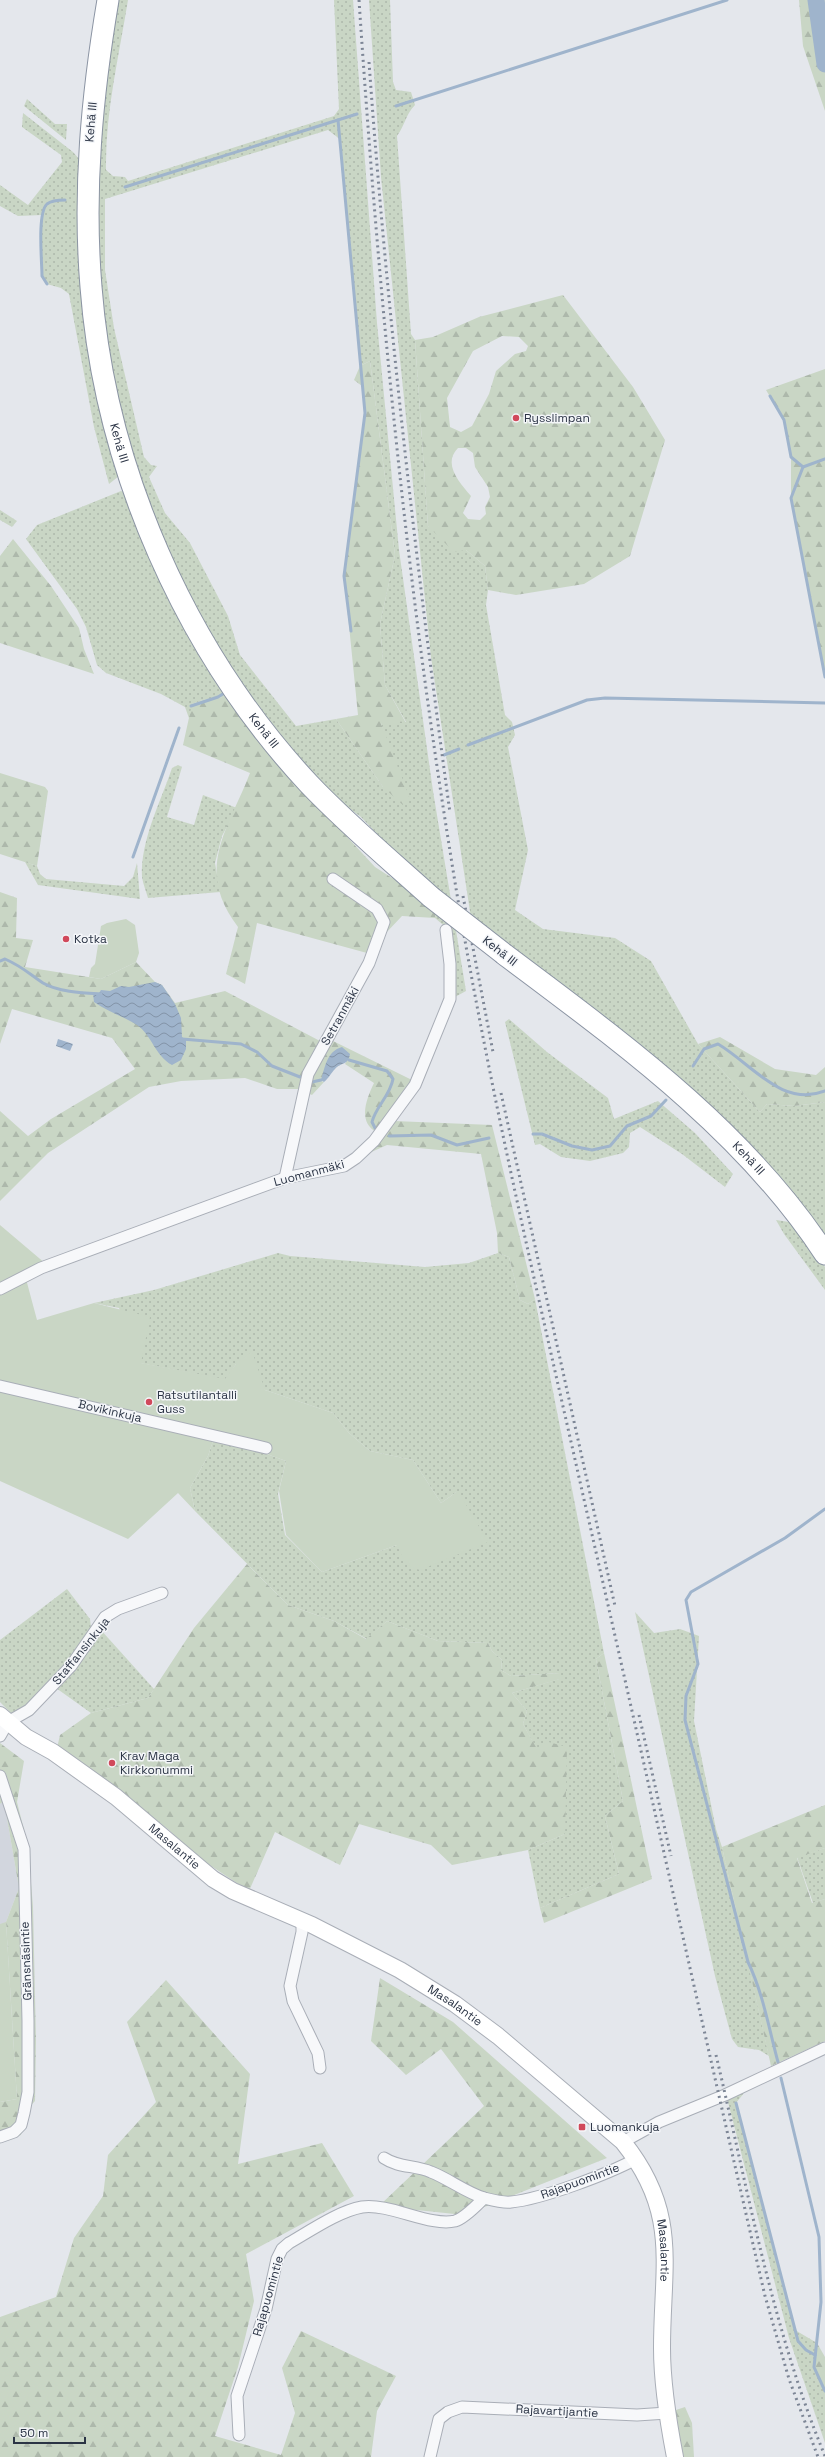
<svg xmlns="http://www.w3.org/2000/svg" width="825" height="2457" viewBox="0 0 825 2457" font-family="'Space Grotesk',sans-serif">
<defs>
<pattern id="grass-dots" width="8" height="8" patternUnits="userSpaceOnUse"><rect width="8" height="8" fill="#c9d6c5"/><path d="M2 2h.1M6 6h.1" fill="none" stroke="#adb8ab" stroke-width="1.8" stroke-linecap="round"/></pattern>
<pattern id="forest-firs" width="22" height="20" patternUnits="userSpaceOnUse"><rect width="22" height="20" fill="#c9d6c5"/><path d="M5 1l3.5 6h-7zM16 11l3.5 6h-7z" fill="#adb8ab"/></pattern>
<pattern id="water-waves" width="16" height="10" patternUnits="userSpaceOnUse"><rect width="16" height="10" fill="#9fb4cc"/><path d="M0 5q4-4 8 0t8 0" fill="none" stroke="#8293a7"/></pattern>
</defs>
<rect width="100%" height="100%" fill="#e4e7ec"/>
<path fill="#d2d6de" d="M4 1801 19 1888 6 1922 0 2102V1804Z"/>
<g fill="url(#grass-dots)" fill-rule="evenodd">
<path d="M115 0H128C119 56 105 113 106 170L113 176 125 177 128 181 334 116 339 109 334 0H353L377 323 399 550 433 791 466 991 455 997 449 930 435 918 436 891 397 859 383 840 361 817 328 793 281 740 219 655 171 564 139 482 114 390 98 290 93 206ZM328 130 341 140 360 366 370 361 395 555 380 624 385 685 406 722 381 723 389 749 383 787 336 719 296 726 240 655 228 616 190 543 165 513 149 477 157 466 151 465 144 457 114 328 105 270V199Z"/>
<path d="M369 0H390L393 82 396 90 411 92 415 105C406 114 405 125 397 136L411 334 415 340 428 526 466 550 485 566 488 590 486 605 505 715 512 722 515 735 508 747 528 850 515 910 543 929 615 938 651 961 698 1044 760 1112 767 1104 794 1106 825 1102V1241L812 1221 471 918 431 657 381 177Z"/>
<path d="M27 99 55 124H67L66 140 24 106Z"/>
<path d="M23 113 73 152 80 160 119 476 109 484 94 427 69 294 61 288 47 284 42 276V215L18 216 0 206V185L28 205 62 162 61 155 22 127Z"/>
<path d="M121 491 126 493 229 696 203 700 192 704 190 721 185 707 161 694 106 673 97 665 86 627 77 609 26 539 37 525Z"/>
<path d="M0 510 17 521 12 527 0 520Z"/>
<path d="M178 765 182 767 167 817 194 825 203 795 237 808 222 836 215 863 220 892 148 898C146 891 143 884 142 877 140 841 161 801 172 768Z"/>
<path d="M25 862 37 866 40 874 46 879 124 886 133 877 137 863 140 899 38 885Z"/>
<path d="M509 1019 547 1052 608 1098 614 1119 658 1101 695 1133 733 1174 725 1187 682 1154 640 1127 630 1133 629 1147 623 1153 590 1161 561 1157 540 1144 535 1145 505 1022Z"/>
<path d="M776 1220 789 1222 818 1257 825 1267V1290L784 1234Z"/>
<path d="M278 1253 290 1256 425 1267 469 1263 498 1253 509 1257 520 1300 528 1304 535 1299 604 1653 596 1659 623 1801 605 1816 619 1874 540 1908 528 1850 565 1834 537 1750 523 1724 527 1711 512 1693 559 1679 560 1673 511 1676 501 1670 502 1660 492 1651 488 1643 438 1641 387 1621 367 1639 334 1621 288 1605 195 1511 190 1488 208 1456 213 1441 264 1453 286 1461 278 1494 285 1535 322 1572 397 1545 458 1491 441 1503 413 1460 370 1451 349 1433 333 1413 265 1390 236 1364 226 1380 140 1363 119 1308 94 1303 154 1290Z"/>
<path d="M67 1589 90 1619 91 1628C69 1659 46 1696 13 1715L0 1702V1640Z"/>
<path d="M635 1612 654 1633 680 1629 699 1636 694 1721 716 1829 722 1847 769 2056 759 2050 738 2047 732 2039 715 1976Z"/>
<path d="M100 1629 154 1689 148 1698 91 1713 56 1688Z"/>
<path d="M825 1848V1899L813 1903 797 1857Z"/>
<path d="M744 2093 736 2103 795 2330 817 2343 814 2367 825 2391V2443L789 2338 727 2098Z"/>
</g>
<g fill="url(#forest-firs)" fill-rule="evenodd">
<path d="M799 0H825V111L803 46Z"/>
<path d="M563 295 633 387 665 440 630 556 584 584 516 595 488 590 485 566 466 550 454 552 428 526 415 340 433 337 479 317ZM502 336 519 337 528 346 526 351 515 354 496 371 489 394 472 426 461 432 450 427 447 398 473 351ZM458 448H466L473 453 475 467 488 487 490 497 485 507 486 514 480 520 468 519 463 513 471 496C460 483 442 464 458 448Z"/>
<path d="M370 361 395 555 380 624 385 685 406 723H381L409 796 403 805 383 787 336 719 358 715 344 576 365 413 362 386 354 380 360 366Z"/>
<path d="M825 369V677L791 498V457L784 420 766 390Z"/>
<path d="M13 539 51 586 79 628 84 649 94 674 0 643V556Z"/>
<path d="M229 696 338 827 375 867 403 885 435 911V918L402 916 367 953 257 923 245 984 226 974 238 927C194 869 228 830 250 773L183 745 192 704 203 700Z"/>
<path d="M0 773 45 787 48 791 37 866 0 854Z"/>
<path d="M0 892 17 898 16 938 33 940 25 967 101 979 136 962 155 982 162 985 175 1003 225 991 320 1041 331 1040 412 1080 376 1132C357 1121 367 1098 374 1083L345 1064 350 1055 321 1081 324 1082 312 1095 299 1089H277L245 1078 181 1081 149 1087 48 1153 0 1201V1111L28 1136 51 1119 135 1069 112 1038 12 1009 0 1044Z"/>
<path d="M720 1037 775 1069 816 1075 825 1067V1102L794 1106 767 1104 760 1112 698 1044Z"/>
<path d="M394 1121 492 1125 535 1299 528 1304 520 1300 509 1257 498 1253 497 1233 481 1154 387 1145 367 1154Z"/>
<path d="M247 1564 288 1605 334 1621 366 1639 387 1621 438 1641 488 1643 492 1651 502 1660 501 1670 511 1676 560 1673V1679L512 1693 527 1711 523 1724 537 1749 545 1741 567 1747 565 1834 528 1850 452 1865 431 1845 359 1824 340 1865 275 1832 249 1891 199 1858 169 1830 99 1777 57 1748 60 1735 91 1713 148 1698 194 1628Z"/>
<path d="M604 1653 652 1879 544 1923 540 1908 619 1874 605 1816 623 1801 596 1659Z"/>
<path d="M0 1743 24 1761 17 1802 28 1846 33 1907 36 2040 35 2101 24 2113 21 2135 0 2141V2102L17 2099 6 1922 19 1888 4 1801 0 1804Z"/>
<path d="M825 1805V1848L797 1858 812 1903 825 1899V2041L771 2066 722 1847Z"/>
<path d="M380 1978 453 2022 607 2158 464 2215 379 2206 484 2106 441 2049 406 2075 371 2041Z"/>
<path d="M166 1980 250 2074 238 2164 322 2143 354 2196 246 2254 254 2301 238 2367 215 2436 281 2455 295 2413 282 2368 301 2331 396 2376 377 2411 371 2457H0V2317L56 2297 74 2238 103 2196 108 2155 156 2102 127 2022Z"/>
<path d="M817 2343 825 2357V2391L814 2367Z"/>
<path d="M685 2407 692 2423 694 2457H675L667 2413Z"/>
</g>
<g fill="#c9d6c5">
<path d="M126 919 135 925 139 953 136 962 101 979 89 977 91 968 95 964 101 926 107 923Z"/>
<path d="M0 1225 46 1264 26 1279 37 1320 94 1303 150 1317 141 1363 225 1379 236 1364 252 1351 265 1390 333 1413 349 1433 370 1451 413 1460 441 1503 458 1491 488 1542 420 1570C405 1566 403 1559 397 1545L322 1572 286 1535 279 1491 286 1461 264 1453 213 1441 208 1456 190 1488 195 1511 178 1493 128 1539 0 1481Z"/>
<path d="M6 1922 17 2099 0 2102V1924Z"/>
</g>
<g fill="url(#water-waves)">
<path d="M155 982 162 985 175 1004 181 1018 182 1037 186 1040V1049L181 1060 172 1065C155 1056 152 1035 137 1025 123 1016 108 1012 94 1002L93 993H99L101 990 110 991 121 986 129 987Z"/>
<path d="M58 1039 73 1044 70 1051 56 1046Z"/>
<path d="M342 1047 350 1054C348 1066 341 1062 335 1069 331 1073 329 1078 324 1082L321 1080C325 1067 327 1051 342 1047Z"/>
</g>
<g fill="none" stroke-linecap="round" stroke-linejoin="round">
<g stroke="#9fb4cc" stroke-width="3">
<path d="M396 106 727 0"/>
<path d="M338 120 365 413 344 576 351 631"/>
<path d="M125 187 357 114"/>
<path d="M47 284 42 276C42 262 37 213 47 204 52 200 59 200 65 200"/>
<path d="M770 396 784 420 791 457 803 467 825 459"/>
<path d="M803 467 791 498 825 677"/>
<path d="M191 706 218 697 226 692"/>
<path d="M468 745 587 700 605 698 825 703"/>
<path d="M444 755 459 749"/>
<path d="M133 857 179 728"/>
<path d="M0 961 5 959C23 967 28 973 43 983 58 992 84 993 101 994"/>
<path d="M182 1039 241 1044 257 1052 272 1066 300 1077"/>
<path d="M349 1060 387 1071 393 1079C390 1096 376 1106 372 1122L375 1128"/>
<path d="M693 1066 704 1049 718 1044C752 1064 782 1108 825 1091"/>
<path d="M312 1082 321 1080"/>
<path d="M533 1134H542L572 1146 592 1150 610 1146 627 1126 651 1116 666 1100"/>
<path d="M389 1136 431 1135 457 1145 489 1138"/>
<path d="M778 2062C769 2029 763 1993 748 1962L685 1720 686 1696 698 1664 686 1600 691 1592 785 1538 825 1509"/>
<path d="M781 2078 819 2237 821 2302 814 2367 825 2391"/>
<path d="M736 2103 798 2341 806 2350 815 2355"/>
</g>
<path stroke="#9fb4cc" stroke-width="17" d="M816 0 825 64"/>
<defs>
<g id="street">
<path d="M285 1178 308 1074 369 963 384 922 377 909 333 879"/>
<path d="M0 1289 41 1268 285 1178 344 1166 356 1158 374 1141 415 1085 450 999V964L446 930"/>
<path d="M0 1386 266 1448"/>
<path d="M0 1736 8 1722 29 1710 71 1666 105 1617 118 1609 162 1593"/>
<path d="M0 1776 24 1849 28 2021V2092L24 2113 21 2125 14 2132 0 2137"/>
<path d="M302 1921V1932L290 1986 293 2001 318 2053 320 2068"/>
<path d="M623 2142 659 2122 725 2095 825 2048"/>
<path d="M384 2158C399 2168 415 2165 431 2172 449 2179 465 2192 484 2198"/>
<path d="M239 2435 237 2396 266 2309 277 2259 282 2249 289 2243C310 2231 339 2211 362 2207 390 2203 430 2227 455 2221 465 2218 477 2205 484 2198 492 2200 503 2203 511 2202 542 2199 608 2174 636 2159"/>
<path d="M430 2457 439 2419 448 2412 462 2407 637 2415 667 2413"/>
</g>
<g id="secondary">
<path id="s1" d="M0 1715 26 1737 53 1752 116 1797 213 1879 233 1891 312 1925 400 1970 455 2004 498 2036 623 2142C680 2213 662 2265 662 2348 662 2384 668 2421 675 2457"/>
</g>
<g id="highway">
<path id="s2" d="M108 0C92 95 83 190 91 287 105 468 185 651 309 784 347 824 390 860 431 897"/>
<path id="s3" d="M504 954C621 1042 744 1130 825 1254"/>
</g>
</defs>
<use href="#street" stroke="#a9aeb7" stroke-width="13"/>
<use href="#secondary" stroke="#a9aeb7" stroke-width="18"/>
<use href="#highway" stroke="#8b94a3" stroke-width="23"/>
<use href="#street" stroke="#f7f8fa" stroke-width="11"/>
<use href="#secondary" stroke="#fff" stroke-width="16"/>
<use href="#highway" stroke="#fff" stroke-width="21"/>
<g stroke="#7d8696" stroke-width="3" stroke-dasharray="2 4" stroke-linecap="butt">
<path d="M359 0C378 285 405 570 450 851 484 1068 535 1281 583 1495 644 1762 703 2029 765 2296L789 2379 818 2457"/>
<path d="M369 62C387 313 416 564 450 813"/>
<path d="M463 896 493 1052"/>
<path d="M501 1093 615 1606"/>
<path d="M639 1715 671 1856"/>
<path d="M716 2055C748 2190 772 2328 825 2456"/>
</g>
<defs>
<path id="highway-bridge" d="M431 897 504 954"/>
</defs>
<use href="#highway-bridge" stroke="#8b94a3" stroke-width="23" stroke-linecap="butt"/>
<use href="#highway-bridge" stroke="#fff" stroke-width="21"/>
</g>
<g fill="#d1495b" stroke="#f4f6f9" stroke-width="1.5">
<circle cx="516" cy="418" r="4"/>
<circle cx="66" cy="939" r="4"/>
<circle cx="149" cy="1402" r="4"/>
<circle cx="112" cy="1763" r="4"/>
<rect x="578" y="2123" width="8" height="8" rx="2"/>
</g>
<g text-anchor="middle" dominant-baseline="central" stroke-width="3" stroke-linejoin="round" paint-order="stroke">
<g font-size="12" fill="#2b3445" stroke="#f4f6f9">
<text transform="translate(91 122) rotate(-85)">Kehä III</text>
<text stroke="none"><textPath href="#s2" startOffset="447">Kehä III</textPath></text>
<text stroke="none"><textPath href="#s2" startOffset="771">Kehä III</textPath></text>
<text transform="translate(500 951) rotate(38)">Kehä III</text>
<text transform="translate(340 1016) rotate(-61)">Setranmäki</text>
<text stroke="none"><textPath href="#s3" startOffset="319">Kehä III</textPath></text>
<text transform="translate(309 1173) rotate(-15)">Luomanmäki</text>
<text transform="translate(110 1411) rotate(13)">Bovikinkuja</text>
<text transform="translate(81 1651) rotate(-51)">Staffansinkuja</text>
<text stroke="none"><textPath href="#s1" startOffset="219">Masalantie</textPath></text>
<text transform="translate(26 1961) rotate(-92)">Gränsnäsintie</text>
<text stroke="none"><textPath href="#s1" startOffset="543">Masalantie</textPath></text>
<text transform="translate(580 2181) rotate(-20)">Rajapuomintie</text>
<text stroke="none"><textPath href="#s1" startOffset="878">Masalantie</textPath></text>
<text transform="translate(268 2296) rotate(-74)">Rajapuomintie</text>
<text transform="translate(557 2411) rotate(3)">Rajavartijantie</text>
</g>
<g font-size="12" fill="#2b3445" stroke="#f4f6f9" text-anchor="start">
<text x="524" y="418">Rysslimpan</text>
<text x="74" y="939">Kotka</text>
<text x="157" y="1395">Ratsutilantalli<tspan x="157" dy="14">Guss</tspan></text>
<text x="120" y="1756">Krav Maga<tspan x="120" dy="14">Kirkkonummi</tspan></text>
<text x="590" y="2127">Luomankuja</text>
</g>
</g>
<path d="M14 2437v6h71v-6" fill="none" stroke="#2b3445" stroke-width="2"/>
<text x="20" y="2437" font-size="12" fill="#2b3445" stroke="#f4f6f9" stroke-width="3" paint-order="stroke">50 m</text>
</svg>
